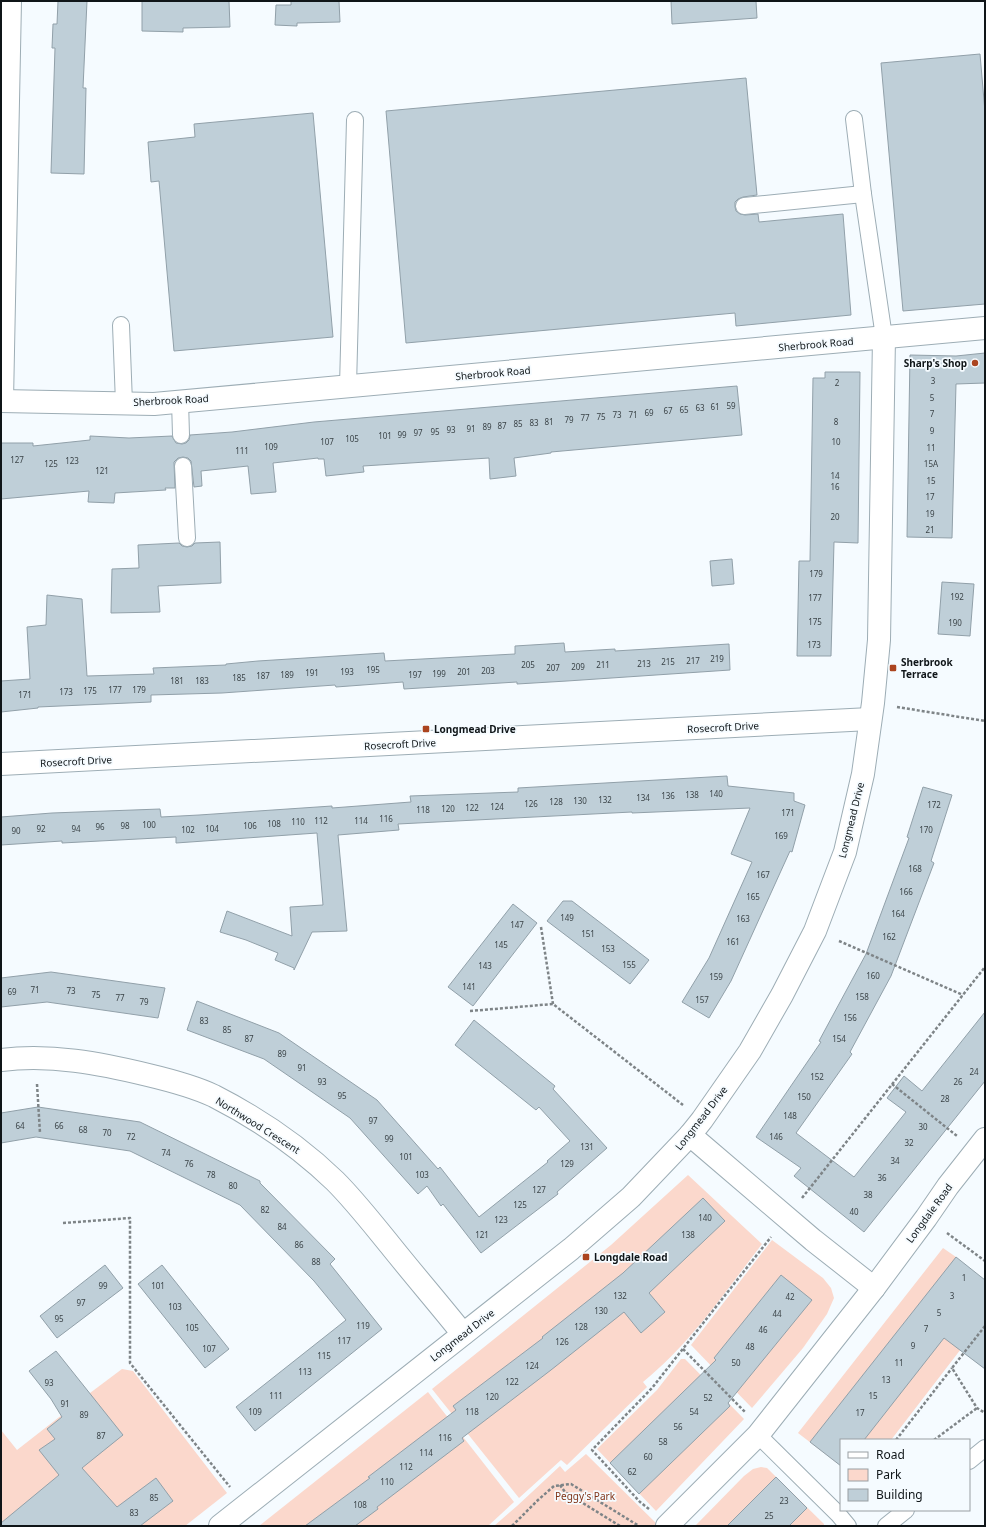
<svg xmlns="http://www.w3.org/2000/svg" width="986" height="1527" viewBox="0 0 986 1527" font-family="'Noto Sans',sans-serif">
<rect width="100%" height="100%" fill="#f5fbff"/>
<g fill="#fbd8cc">
<path d="M688 1175 762 1244C725 1292 690 1344 643 1382L647 1387 567 1465 561 1460 519 1498 432 1389 611 1245Z"/>
<path d="M772 1240 823 1278 831 1288 834 1298 827 1314 803 1348 752 1408 691 1345Z"/>
<path d="M943 1248 956 1257 964 1345 891 1440H841V1466L798 1433Z"/>
<path d="M681 1359H685L744 1419 656 1511 597 1449 657 1390Z"/>
<path d="M122 1369 133 1371 227 1493 185 1526H1V1430L17 1450 90 1393Z"/>
<path d="M428 1392 514 1502 488 1526H259Z"/>
<path d="M586 1454 659 1526H494L517 1506 560 1466 565 1472Z"/>
<path d="M761 1467 767 1468 824 1524V1526H695L744 1476 753 1469Z"/>
</g>
<g fill="#bfcfd8" stroke="#91a0a9">
<path d="M58 1H87L83 88H86L84 174 51 173 55 48H52L53 24H57Z"/>
<path d="M142 1H229L230 27 183 28V32L142 31Z"/>
<path d="M291 1H339L340 22 297 23V26L275 25 276 5H291Z"/>
<path d="M671 1H756L757 18 672 24Z"/>
<path d="M980 54 985 112V304L903 311 881 63Z"/>
<path d="M746 78 757 195 743 197 738 199 735 202V207L736 211 740 214 745 215 758 214 759 222 843 214 851 315 736 326 735 313 406 343 386 111Z"/>
<path d="M313 113 333 337 174 351 159 181 151 182 148 142 195 137 194 124Z"/>
<path d="M985 353V383L956 384 952 538 907 537 910 355 956 356Z"/>
<path d="M825 372H860L858 543 834 542 831 656H797L799 561H810L813 378H825Z"/>
<path d="M737 386 742 435 551 452V453L514 458 516 476 490 479 489 458 363 466 364 472 326 476 324 459H318V458L273 463 276 492 251 494 248 466 201 471 202 486 194 487 191 461 188 458 183 457 178 458 174 462 175 488H165L166 490 115 493 114 503 88 502 89 491 1 499V443H33V446L90 440V436L129 438 172 436 176 443 182 444 186 443 189 440 190 435 232 432 314 422Z"/>
<path d="M220 542 221 583 158 586 160 612 111 613 112 569 139 568 138 545 179 543 182 546 187 547 192 546 195 543Z"/>
<path d="M732 559 734 584 712 586 710 561Z"/>
<path d="M942 582 974 584 970 636 938 634Z"/>
<path d="M47 595 82 599 87 676 154 674 153 668 226 665V664L258 661 384 653 385 661 515 654V646L564 643 565 652 615 649V651L729 644 730 670 567 681 517 684V682L404 689 403 682 336 687 335 685 222 693 151 695V702L38 707V708L1 712V681L30 679 27 627 46 625Z"/>
<path d="M727 776 728 786 794 793V801L805 805 792 852 790 851 731 981 709 1018 682 1002 709 958 752 862 731 854 750 808 632 813V812L398 824 399 830 338 835 347 931 312 932 294 970V968L275 960 278 953 246 940 220 932 227 911 292 936 290 907 323 905 317 833 176 843V837L62 843V841L1 845V817L52 813 160 809 161 817 199 815 332 806V808L411 802 410 796 518 792V788Z"/>
<path d="M923 787 952 795 931 861 934 863 891 976 850 1052 852 1054 796 1133 854 1177 906 1112 887 1098 904 1076 922 1091 985 1012V1081L864 1232 794 1176 801 1168 756 1137 821 1042 819 1041 866 954 909 838 907 837Z"/>
<path d="M563 901H572L649 960 630 984 547 921Z"/>
<path d="M513 904 537 923 473 1006 448 987Z"/>
<path d="M51 972 165 988 158 1018 47 1002 1 1007V978Z"/>
<path d="M197 1001 279 1033 377 1100 438 1169 440 1167 479 1217 548 1162 547 1161 570 1141 539 1107 536 1110 455 1045 474 1020 555 1086 553 1089 607 1148 557 1192 558 1194 481 1253 443 1204 441 1206 427 1186 418 1194 350 1118 264 1059 187 1030Z"/>
<path d="M38 1107 140 1122 260 1181V1183L335 1259 330 1264 382 1329 255 1431 236 1407 346 1320 314 1281 240 1205 130 1151 36 1137 1 1143V1113Z"/>
<path d="M703 1198 725 1221 649 1293 665 1312 641 1333 624 1312 551 1370 462 1438 464 1441 377 1507 378 1509 355 1526H305L370 1478 368 1477 456 1410 453 1406 543 1338 542 1337 623 1273Z"/>
<path d="M956 1257 985 1280V1369L944 1338 864 1440H841V1466L810 1442Z"/>
<path d="M105 1265 123 1288 57 1338 40 1316Z"/>
<path d="M162 1265 229 1349 205 1368 138 1284Z"/>
<path d="M781 1275 812 1300 728 1403 730 1406 639 1494 610 1463 716 1360 714 1358Z"/>
<path d="M56 1351 123 1435 82 1468 117 1507 156 1478 173 1501 140 1526H1V1523L59 1475 39 1450 55 1439 47 1429 62 1417 51 1399 29 1371Z"/>
<path d="M776 1477 807 1508 789 1526H727Z"/>
</g>
<g fill="none" stroke-linecap="round" stroke-linejoin="round">
<defs>
<g id="service">
<path d="M854 119 863 194 884 337"/>
<path d="M744 206 863 194"/>
<path d="M121 325 124 403"/>
<path d="M348 386 355 120"/>
<path d="M180 401 181 435"/>
<path d="M183 466 187 538"/>
<path d="M758 1435 838 1514 848 1526"/>
<path d="M969 1461 985 1448"/>
<path d="M886 1526 906 1510"/>
</g>
<g id="minor">
<path d="M1 401 154 404 985 328"/>
<path d="M2 401 10 1"/>
<path d="M1 764 870 719"/>
<path d="M1 1060C51 1054 99 1063 148 1075 169 1080 193 1086 214 1096 257 1118 300 1147 335 1181 355 1201 372 1223 390 1245 414 1275 439 1304 463 1334"/>
<path d="M690 1135 813 1240 874 1288"/>
<path d="M220 1526 571 1249 631 1197 690 1135 702 1120 750 1051 782 995 815 931 845 852 863 774 873 703 879 640 884 337"/>
<path d="M667 1526 758 1435 874 1288 926 1218 948 1186 985 1139"/>
</g>
</defs>
<use href="#service" stroke="#9dadb5" stroke-width="18"/>
<use href="#minor" stroke="#9dadb5" stroke-width="24"/>
<g stroke="#7e8487" stroke-width="2.5" stroke-dasharray="3 2" stroke-linecap="butt">
<path d="M897 707 985 721"/>
<path d="M541 927 553 1004"/>
<path d="M839 941 963 995"/>
<path d="M470 1011 553 1004 683 1105"/>
<path d="M37 1084 40 1133"/>
<path d="M892 1084 957 1136"/>
<path d="M802 1198 985 967"/>
<path d="M63 1223 130 1218V1363L230 1487"/>
<path d="M947 1233 985 1261"/>
<path d="M985 1326 952 1368 977 1408 985 1413"/>
<path d="M683 1349 745 1412"/>
<path d="M896 1440 952 1368"/>
<path d="M934 1440 977 1408"/>
<path d="M560 1485 565 1492 620 1526"/>
<path d="M649 1509 640 1502 592 1450 652 1388 771 1237"/>
<path d="M512 1526 538 1500 554 1486 571 1484 639 1526"/>
</g>
<use href="#service" stroke="#fff" stroke-width="16"/>
<use href="#minor" stroke="#fff" stroke-width="22"/>
</g>
<g fill="#ab441f" stroke="#f5fbff" stroke-width="1.5">
<circle cx="975" cy="363" r="4"/>
<rect x="889" y="664" width="8" height="8" rx="2"/>
<rect x="422" y="725" width="8" height="8" rx="2"/>
<rect x="582" y="1253" width="8" height="8" rx="2"/>
</g>
<g text-anchor="middle" dominant-baseline="central" stroke-width="3.5" stroke-linejoin="round" paint-order="stroke">
<g font-size="8" fill="#3b4448">
<text x="933" y="380">3</text>
<text x="837" y="382">2</text>
<text x="932" y="397">5</text>
<text x="731" y="405">59</text>
<text x="715" y="406">61</text>
<text x="700" y="407">63</text>
<text x="684" y="409">65</text>
<text x="668" y="410">67</text>
<text x="649" y="412">69</text>
<text x="932" y="413">7</text>
<text x="617" y="414">73</text>
<text x="633" y="414">71</text>
<text x="601" y="416">75</text>
<text x="585" y="417">77</text>
<text x="569" y="419">79</text>
<text x="549" y="421">81</text>
<text x="836" y="421">8</text>
<text x="534" y="422">83</text>
<text x="518" y="423">85</text>
<text x="502" y="425">87</text>
<text x="487" y="426">89</text>
<text x="471" y="428">91</text>
<text x="451" y="429">93</text>
<text x="932" y="430">9</text>
<text x="435" y="431">95</text>
<text x="418" y="432">97</text>
<text x="402" y="434">99</text>
<text x="385" y="435">101</text>
<text x="352" y="438">105</text>
<text x="327" y="441">107</text>
<text x="836" y="441">10</text>
<text x="271" y="446">109</text>
<text x="931" y="447">11</text>
<text x="242" y="450">111</text>
<text x="17" y="459">127</text>
<text x="72" y="460">123</text>
<text x="51" y="463">125</text>
<text x="931" y="463">15A</text>
<text x="102" y="470">121</text>
<text x="835" y="475">14</text>
<text x="931" y="480">15</text>
<text x="835" y="486">16</text>
<text x="930" y="496">17</text>
<text x="930" y="513">19</text>
<text x="835" y="516">20</text>
<text x="930" y="529">21</text>
<text x="816" y="573">179</text>
<text x="957" y="596">192</text>
<text x="815" y="597">177</text>
<text x="815" y="621">175</text>
<text x="955" y="622">190</text>
<text x="814" y="644">173</text>
<text x="717" y="658">219</text>
<text x="693" y="660">217</text>
<text x="668" y="661">215</text>
<text x="644" y="663">213</text>
<text x="528" y="664">205</text>
<text x="603" y="664">211</text>
<text x="578" y="666">209</text>
<text x="553" y="667">207</text>
<text x="373" y="669">195</text>
<text x="488" y="670">203</text>
<text x="347" y="671">193</text>
<text x="464" y="671">201</text>
<text x="312" y="672">191</text>
<text x="439" y="673">199</text>
<text x="287" y="674">189</text>
<text x="415" y="674">197</text>
<text x="263" y="675">187</text>
<text x="239" y="677">185</text>
<text x="177" y="680">181</text>
<text x="202" y="680">183</text>
<text x="115" y="689">177</text>
<text x="139" y="689">179</text>
<text x="90" y="690">175</text>
<text x="66" y="691">173</text>
<text x="25" y="694">171</text>
<text x="716" y="793">140</text>
<text x="692" y="794">138</text>
<text x="668" y="795">136</text>
<text x="643" y="797">134</text>
<text x="605" y="799">132</text>
<text x="580" y="800">130</text>
<text x="556" y="801">128</text>
<text x="531" y="803">126</text>
<text x="934" y="804">172</text>
<text x="497" y="806">124</text>
<text x="472" y="807">122</text>
<text x="448" y="808">120</text>
<text x="423" y="809">118</text>
<text x="788" y="812">171</text>
<text x="386" y="818">116</text>
<text x="321" y="820">112</text>
<text x="361" y="820">114</text>
<text x="298" y="821">110</text>
<text x="274" y="823">108</text>
<text x="149" y="824">100</text>
<text x="125" y="825">98</text>
<text x="250" y="825">106</text>
<text x="100" y="826">96</text>
<text x="41" y="828">92</text>
<text x="76" y="828">94</text>
<text x="212" y="828">104</text>
<text x="188" y="829">102</text>
<text x="926" y="829">170</text>
<text x="16" y="830">90</text>
<text x="781" y="835">169</text>
<text x="915" y="868">168</text>
<text x="763" y="874">167</text>
<text x="906" y="891">166</text>
<text x="753" y="896">165</text>
<text x="898" y="913">164</text>
<text x="567" y="917">149</text>
<text x="743" y="918">163</text>
<text x="517" y="924">147</text>
<text x="588" y="933">151</text>
<text x="889" y="936">162</text>
<text x="733" y="941">161</text>
<text x="501" y="944">145</text>
<text x="608" y="948">153</text>
<text x="629" y="964">155</text>
<text x="485" y="965">143</text>
<text x="873" y="975">160</text>
<text x="716" y="976">159</text>
<text x="469" y="986">141</text>
<text x="35" y="989">71</text>
<text x="71" y="990">73</text>
<text x="12" y="991">69</text>
<text x="96" y="994">75</text>
<text x="862" y="996">158</text>
<text x="120" y="997">77</text>
<text x="702" y="999">157</text>
<text x="144" y="1001">79</text>
<text x="850" y="1017">156</text>
<text x="204" y="1020">83</text>
<text x="227" y="1029">85</text>
<text x="249" y="1038">87</text>
<text x="839" y="1038">154</text>
<text x="282" y="1053">89</text>
<text x="302" y="1067">91</text>
<text x="974" y="1071">24</text>
<text x="817" y="1076">152</text>
<text x="322" y="1081">93</text>
<text x="958" y="1081">26</text>
<text x="342" y="1095">95</text>
<text x="804" y="1096">150</text>
<text x="945" y="1098">28</text>
<text x="790" y="1115">148</text>
<text x="373" y="1120">97</text>
<text x="20" y="1125">64</text>
<text x="59" y="1125">66</text>
<text x="923" y="1126">30</text>
<text x="83" y="1129">68</text>
<text x="107" y="1132">70</text>
<text x="131" y="1136">72</text>
<text x="776" y="1136">146</text>
<text x="389" y="1138">99</text>
<text x="909" y="1142">32</text>
<text x="587" y="1146">131</text>
<text x="166" y="1152">74</text>
<text x="406" y="1156">101</text>
<text x="895" y="1160">34</text>
<text x="189" y="1163">76</text>
<text x="567" y="1163">129</text>
<text x="211" y="1174">78</text>
<text x="422" y="1174">103</text>
<text x="882" y="1177">36</text>
<text x="233" y="1185">80</text>
<text x="539" y="1189">127</text>
<text x="868" y="1194">38</text>
<text x="520" y="1204">125</text>
<text x="265" y="1209">82</text>
<text x="854" y="1211">40</text>
<text x="705" y="1217">140</text>
<text x="501" y="1219">123</text>
<text x="282" y="1226">84</text>
<text x="482" y="1234">121</text>
<text x="688" y="1234">138</text>
<text x="299" y="1244">86</text>
<text x="316" y="1261">88</text>
<text x="964" y="1277">1</text>
<text x="103" y="1285">99</text>
<text x="158" y="1285">101</text>
<text x="620" y="1295">132</text>
<text x="952" y="1295">3</text>
<text x="790" y="1296">42</text>
<text x="81" y="1302">97</text>
<text x="175" y="1306">103</text>
<text x="601" y="1310">130</text>
<text x="939" y="1312">5</text>
<text x="777" y="1313">44</text>
<text x="59" y="1318">95</text>
<text x="363" y="1325">119</text>
<text x="581" y="1326">128</text>
<text x="192" y="1327">105</text>
<text x="926" y="1328">7</text>
<text x="763" y="1329">46</text>
<text x="344" y="1340">117</text>
<text x="562" y="1341">126</text>
<text x="913" y="1345">9</text>
<text x="750" y="1346">48</text>
<text x="209" y="1348">107</text>
<text x="324" y="1355">115</text>
<text x="736" y="1362">50</text>
<text x="899" y="1362">11</text>
<text x="532" y="1365">124</text>
<text x="305" y="1371">113</text>
<text x="886" y="1379">13</text>
<text x="512" y="1381">122</text>
<text x="49" y="1382">93</text>
<text x="276" y="1395">111</text>
<text x="873" y="1395">15</text>
<text x="492" y="1396">120</text>
<text x="708" y="1397">52</text>
<text x="65" y="1403">91</text>
<text x="255" y="1411">109</text>
<text x="472" y="1411">118</text>
<text x="694" y="1411">54</text>
<text x="860" y="1412">17</text>
<text x="84" y="1414">89</text>
<text x="678" y="1426">56</text>
<text x="101" y="1435">87</text>
<text x="445" y="1437">116</text>
<text x="663" y="1441">58</text>
<text x="426" y="1452">114</text>
<text x="648" y="1456">60</text>
<text x="406" y="1466">112</text>
<text x="632" y="1471">62</text>
<text x="387" y="1481">110</text>
<text x="154" y="1497">85</text>
<text x="784" y="1500">23</text>
<text x="360" y="1504">108</text>
<text x="134" y="1512">83</text>
<text x="769" y="1515">25</text>
</g>
<g font-size="10" fill="#0f1518" stroke="#f5fbff">
<text transform="translate(816 344) rotate(-5)">Sherbrook Road</text>
<text transform="translate(493 373) rotate(-5)">Sherbrook Road</text>
<text transform="translate(171 400) rotate(-3)">Sherbrook Road</text>
<text transform="translate(723 727) rotate(-3)">Rosecroft Drive</text>
<text transform="translate(400 744) rotate(-3)">Rosecroft Drive</text>
<text transform="translate(76 761) rotate(-3)">Rosecroft Drive</text>
<text transform="translate(851 820) rotate(-76)">Longmead Drive</text>
<text transform="translate(701 1118) rotate(-52)">Longmead Drive</text>
<text transform="translate(258 1125) rotate(32)">Northwood Crescent</text>
<text transform="translate(929 1213) rotate(-54)">Longdale Road</text>
<text transform="translate(462 1335) rotate(-38)">Longmead Drive</text>
</g>
<g font-size="10" font-weight="bold" fill="#0f1518" stroke="#f5fbff" text-anchor="start">
<text x="967" y="363" text-anchor="end">Sharp's Shop</text>
<text x="901" y="662">Sherbrook<tspan x="901" dy="12">Terrace</tspan></text>
<text x="434" y="729">Longmead Drive</text>
<text x="594" y="1257">Longdale Road</text>
</g>
<g font-size="10" fill="#813317" stroke="#f5fbff">
<text x="585" y="1496">Peggy's Park</text>
</g>
</g>
<rect width="986" height="1527" fill="none" stroke="#0f1518" stroke-width="4"/>
<rect x="840" y="1439" width="130" height="72" fill="#f5fbff" stroke="#999fa3"/>
<rect x="848" y="1452" width="20" height="6" fill="#ffffff" stroke="#999fa3"/>
<text x="876" y="1459" font-size="12" fill="#0f1518">Road</text>
<rect x="848" y="1469" width="20" height="12" fill="#fbd8cc" stroke="#999fa3"/>
<text x="876" y="1479" font-size="12" fill="#0f1518">Park</text>
<rect x="848" y="1489" width="20" height="12" fill="#bfcfd8" stroke="#999fa3"/>
<text x="876" y="1499" font-size="12" fill="#0f1518">Building</text>
</svg>
